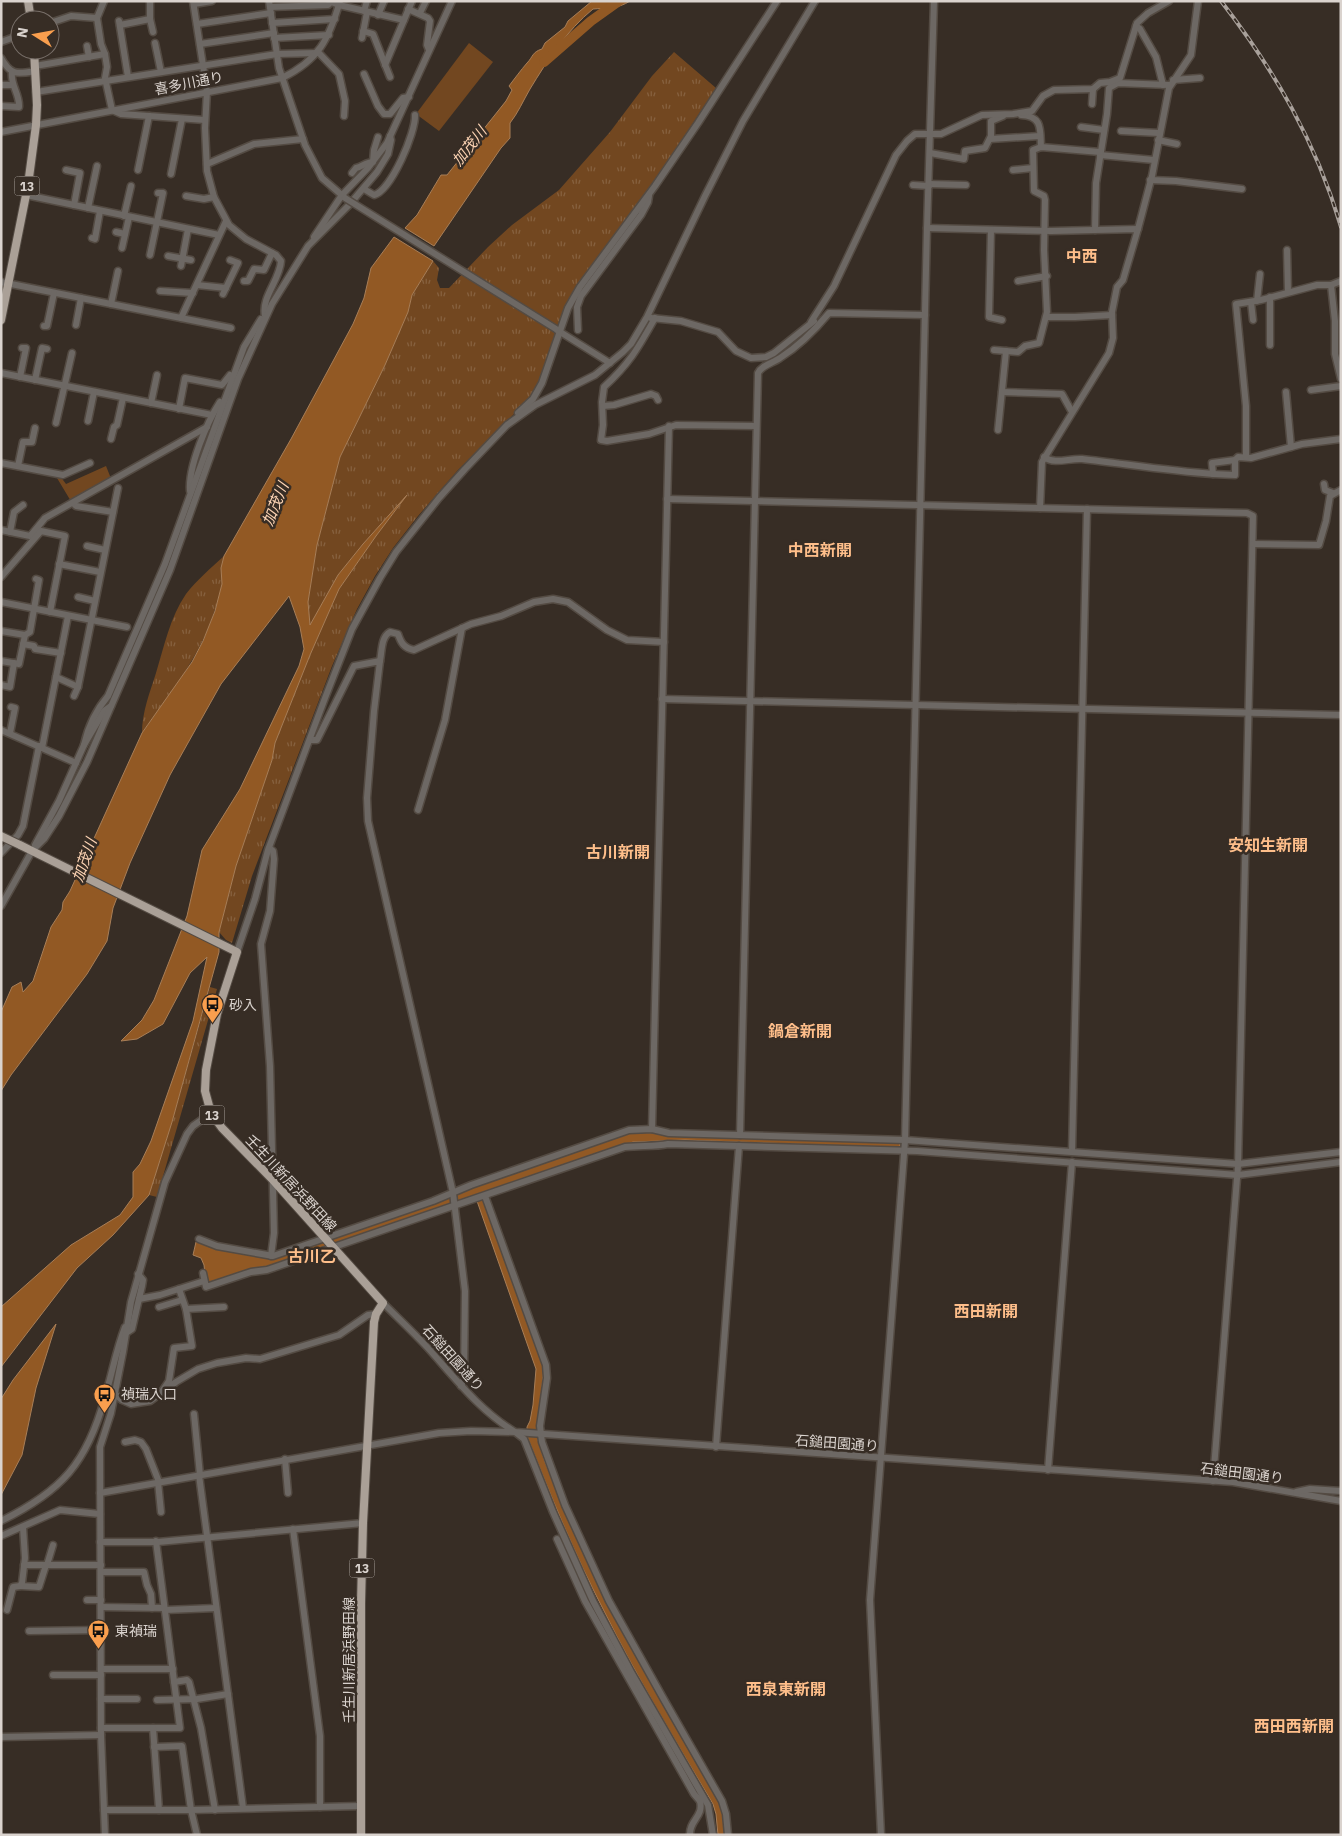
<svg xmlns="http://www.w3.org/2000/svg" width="1342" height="1836" viewBox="0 0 1342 1836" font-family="'IBM Plex Sans','Noto Sans JP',sans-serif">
<defs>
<pattern id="grass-tufts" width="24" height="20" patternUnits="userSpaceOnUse" patternTransform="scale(1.25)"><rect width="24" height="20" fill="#724720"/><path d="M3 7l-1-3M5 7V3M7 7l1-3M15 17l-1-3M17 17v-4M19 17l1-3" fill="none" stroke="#86613f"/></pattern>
</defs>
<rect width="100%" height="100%" fill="#372d25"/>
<g fill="url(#grass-tufts)">
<path d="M674 52 716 88 560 325 539 382 530 398 458 470 418 516 393 548 375 576 357 609 332 666 252 876 232 943 226 940 219 932 236 866 272 760 275 743 310 655 339 589 376 536 402 502 363 544 338 575 310 627 308 602 317 545 340 457 385 365 408 312 412 295 433 261 439 268 437 280 440 288H449L488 247 512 225 559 190 610 132 652 76Z"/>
<path d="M224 556C221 567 222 572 222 583 222 591 218 601 215 609 201 656 170 693 142 733 142 712 150 692 156 673 164 647 170 617 186 594 197 580 211 568 224 556Z"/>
<path d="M210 987 217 989 157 1197 149 1195 172 1122Z"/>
</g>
<g fill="#724720">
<path d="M469 43 493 62 439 131 416 114Z"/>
<path d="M106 466 112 481 72 503 57 478 60 476 66 484Z"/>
</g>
<g fill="#925924" stroke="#a87e57">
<path d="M592 1H630C618 9 606 8 593 9 567 30 547 61 530 89 523 101 518 113 510 123V138L501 148 434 246 405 228 417 215 441 175H447L506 101 512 90 509 86C515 78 521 70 527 63 533 57 532 52 542 49L545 43 565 27 568 21Z"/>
<path d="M394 237 433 261 412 295 408 312 385 365 340 457 317 545 308 602 310 625 338 575 363 544 407 495 376 536 339 589 310 655 275 743 272 760 236 866 219 932V952L172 1122 149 1195 113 1235 77 1268 1 1367V1307L71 1245 120 1215 133 1197V1172L140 1164 151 1141 193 1021 207 957 190 973 163 1024 137 1039 121 1041 142 1020 154 1000 187 916 202 850 240 789 299 666 304 649 300 627 289 596 221 684 170 775 130 863 113 908 107 941 87 974 11 1075 1 1091V1012L12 987 21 982 23 992 33 981 51 927 62 910 63 902 70 891 142 733 192 662 203 641 215 611 222 584 221 568 224 556 291 439 353 324 364 298 371 268Z"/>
<path d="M630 1132 900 1143V1148L684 1140 633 1142 483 1195 544 1367 537 1437 545 1462 568 1518 723 1808 725 1835H718L716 1814 713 1804C675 1740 636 1676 603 1609 574 1553 550 1494 527 1436V1427L530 1421 533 1405 536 1369 477 1201 442 1208 405 1219 267 1269 209 1284 206 1283 204 1265 201 1258 193 1255 196 1242 199 1241 273 1258Z"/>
<path d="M56 1324 36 1388 22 1455 1 1495V1399L13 1380Z"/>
</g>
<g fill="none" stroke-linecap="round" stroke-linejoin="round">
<path stroke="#925924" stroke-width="10" d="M544 62 591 21 619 1"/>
<defs>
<g id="minor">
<path d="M104 1 97 18 101 44 105 54 107 67 105 78 112 110 121 114 205 120"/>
<path d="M193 1 207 91 205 128 207 171 214 197 229 225 246 239 276 255 281 261C280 280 261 297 265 316"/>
<path d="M269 1 279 68 305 145 322 178 344 197"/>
<path d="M329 1 339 5 404 20"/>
<path d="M194 4 212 1"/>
<path d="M270 7 328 5 330 3"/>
<path d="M408 9 428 18 430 21 427 45 429 50"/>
<path d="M364 11 367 1"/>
<path d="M420 13 426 1"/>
<path d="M378 15 384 1"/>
<path d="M150 19 153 32"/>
<path d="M119 21 128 77"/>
<path d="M50 23 71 16 97 18"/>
<path d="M272 23 335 19"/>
<path d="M197 24 271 13"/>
<path d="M120 25 150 19V1"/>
<path d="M1136 26 1140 29 1156 57 1163 85"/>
<path d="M363 31 373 34 390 77"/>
<path d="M274 38 329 35"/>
<path d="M362 38 367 12"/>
<path d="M1 42 20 35"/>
<path d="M155 43 161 72"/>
<path d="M200 44 274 33"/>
<path d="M87 46 89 57"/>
<path d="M318 52 339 74 345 101 344 116"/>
<path d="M1 58C11 76 17 74 36 71"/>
<path d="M385 65 412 1"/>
<path d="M35 66 105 54"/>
<path d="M364 74 378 106 384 114H390L403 98 409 97"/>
<path d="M1173 80 1200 78"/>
<path d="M1 85H13"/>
<path d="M36 92 277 54 317 53"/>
<path d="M1092 104 1093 89"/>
<path d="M1 106 19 107C20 94 10 85 12 72"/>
<path d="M1021 115C1043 116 1040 130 1041 147"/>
<path d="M1081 127 1104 130"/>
<path d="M1121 131 1159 133"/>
<path d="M1 132 282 78C319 60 329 39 340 1"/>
<path d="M990 139 1040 136"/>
<path d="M1158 140 1177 144"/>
<path d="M930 153 964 159 965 151 985 148 991 136V121L1003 116"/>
<path d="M1100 155 1154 160"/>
<path d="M207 164 254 144 303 139"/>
<path d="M66 170 80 173 74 205"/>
<path d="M138 170 149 116"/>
<path d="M1013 170 1033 168"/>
<path d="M352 173 356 168C362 167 366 162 373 162L374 150 378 137"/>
<path d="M171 174 182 119"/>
<path d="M1150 180 1176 181 1242 189"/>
<path d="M929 184 966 185"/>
<path d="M913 185 929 186"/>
<path d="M364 189 374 195C391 191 416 132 415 115"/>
<path d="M26 195 219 235"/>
<path d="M186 196 204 199 214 197"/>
<path d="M88 208 97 166"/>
<path d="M124 216 131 186"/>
<path d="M927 228 1051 231 1138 229 1123 280 1117 287 1112 312 1113 338 1109 353 1042 462 1040 508"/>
<path d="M1138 229 1152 176 1169 88 1191 55 1198 1"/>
<path d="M991 230 989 317 1002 320"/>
<path d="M1095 230 1096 183 1107 114 1109 88 1118 83 1169 85"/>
<path d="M116 232 125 234"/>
<path d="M314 237 342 195 368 168 387 143 452 1"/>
<path d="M92 238 95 239 100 211"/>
<path d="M122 248 129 217"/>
<path d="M1287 250 1288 292"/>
<path d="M150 255 163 193H158"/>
<path d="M168 256 191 260"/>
<path d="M181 266 188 229"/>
<path d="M244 281H248L254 269 264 270 272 253"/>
<path d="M1018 281 1047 276"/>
<path d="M1 282 231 328"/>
<path d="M197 285 226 288"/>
<path d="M1331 285 1335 321V354L1341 379"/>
<path d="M160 291 193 293"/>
<path d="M223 294 238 263 230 260"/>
<path d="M1270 297V345"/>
<path d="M1257 301 1260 274"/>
<path d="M1251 302 1253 320"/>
<path d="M111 304 118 271"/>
<path d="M1046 317H1075L1112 315"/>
<path d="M181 318 226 221"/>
<path d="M651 318 681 321 718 332 736 351 751 358 766 357 774 353 814 321"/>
<path d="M655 318C638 348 630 363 604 387L602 402 603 425 601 440 607 441 649 434 676 425 756 426"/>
<path d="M811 322 834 286 896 155 907 141 915 134H941L982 115 1013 114 1032 111 1043 96 1054 90 1093 89 1100 83 1110 82 1120 78 1137 23 1148 13 1169 1"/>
<path d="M76 325 81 298"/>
<path d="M44 326H47L54 293"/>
<path d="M557 330 610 363"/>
<path d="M578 330 577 307 581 296 641 215 648 202 649 196"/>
<path d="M994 350 1018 352 1025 346 1039 343 1047 312 1044 250 1045 200 1044 196 1034 191 1033 150 1041 147 1100 152"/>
<path d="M1 373 212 415"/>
<path d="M20 377 26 348H22"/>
<path d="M35 380 42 348 47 349"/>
<path d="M1311 390 1341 386"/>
<path d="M1002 392 1062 394 1072 412"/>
<path d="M1286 392 1291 447"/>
<path d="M151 403 157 375"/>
<path d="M603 406 614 405 651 394 656 396 658 400"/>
<path d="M179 409 185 378 222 385 230 375"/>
<path d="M518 413 533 399 542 383 568 308 580 287 655 186 698 123 777 1"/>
<path d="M88 421 94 392"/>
<path d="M56 423 72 353"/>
<path d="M998 430 1006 351"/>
<path d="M111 439 114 427 117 425 123 398"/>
<path d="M1044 457C1055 465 1069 458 1082 459 1126 464 1169 471 1213 474L1212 463 1235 460 1238 457 1251 458 1302 444 1341 439"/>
<path d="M1246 457V406L1236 304 1261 300 1317 285H1331L1341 281"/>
<path d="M1 463 63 475 90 463"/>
<path d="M18 466 23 442H32L35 428"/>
<path d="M1213 474 1235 475V460"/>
<path d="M1324 484 1325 490 1333 493"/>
<path d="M190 491C188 467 207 422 220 402"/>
<path d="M667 499 1247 513 1253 516 1238 1166 1213 1481"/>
<path d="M73 503 76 506 113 512"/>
<path d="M1 530 30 536 31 535 34 537"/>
<path d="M10 532 14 512 23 505"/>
<path d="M31 535 45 518 207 427"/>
<path d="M1253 544 1319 545 1326 521 1330 496 1341 490"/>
<path d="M87 546 105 550"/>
<path d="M59 564 100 572"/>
<path d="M1 577 41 531 65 536 50 612"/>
<path d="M78 597 95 601"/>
<path d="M1 602 127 627"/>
<path d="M1 631 25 635"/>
<path d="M23 644 34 646 35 649 61 653"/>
<path d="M1 661 19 664 25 635 30 632 39 580 36 579"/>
<path d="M380 661C382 651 381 637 390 632L398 634C401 643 404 648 414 650L471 624 501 616 534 602 553 599 568 602 607 630 627 640 664 642"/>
<path d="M56 677 78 687"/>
<path d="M1 685 10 687 14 663"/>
<path d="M74 696 78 687 118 488"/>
<path d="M662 699 1341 715"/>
<path d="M1 730 76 763"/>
<path d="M10 733 15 708 11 707"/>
<path d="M310 740H317L354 666 380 661 374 711 367 798 368 821 453 1193 465 1291 464 1378 461 1386"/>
<path d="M84 745C88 727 96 710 108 696L165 564 244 347 261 319"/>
<path d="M42 748 68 616"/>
<path d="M418 810 445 720 462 628"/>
<path d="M35 845 59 801 84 745 104 711 111 706"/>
<path d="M269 848 273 851 274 859 270 911 261 944 270 1066 274 1233 271 1256"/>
<path d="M1 853 18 835 23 826 39 746"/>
<path d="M1 906 32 851 44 839 59 816 87 762 170 570 238 379 272 304 308 246 349 205 377 172 388 154 391 140 390 136"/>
<path d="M237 952 255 899 268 850 325 698 352 629 380 578 396 552 439 498 465 469 507 425 535 405 595 375 623 352 631 344 647 317 705 196 743 121 815 1"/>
<path d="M652 1129 669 426"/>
<path d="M740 1135 758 373C762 365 773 363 780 358 799 346 814 331 829 313L925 315"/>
<path d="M1072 1152 1087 509"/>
<path d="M485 1196 546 1365 547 1378 540 1426 542 1442 565 1505 609 1601 662 1696 722 1801 726 1814 728 1835"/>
<path d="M199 1239 217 1246 273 1256 433 1201 471 1185 629 1130 652 1129 669 1133 905 1140 1238 1164 1341 1152"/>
<path d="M203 1273 206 1287 251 1272 267 1270 625 1147C640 1145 654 1147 668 1144L917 1151 1238 1175 1341 1162"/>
<path d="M139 1299 160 1295 204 1281"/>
<path d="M383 1303C398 1318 413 1332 427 1347 455 1378 479 1410 515 1432L1233 1482 1341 1501"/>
<path d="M159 1307 182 1300"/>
<path d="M186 1309 224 1307"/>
<path d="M126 1333 132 1329 142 1286 143 1280 138 1274"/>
<path d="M163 1390 169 1381 174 1348 192 1346 186 1309 179 1289"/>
<path d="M115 1394 122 1400 131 1404 150 1401 176 1382 198 1369 217 1363 246 1358 260 1359 339 1335 368 1315 376 1314"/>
<path d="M194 1414 200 1475"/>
<path d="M125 1442 135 1440 141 1442 146 1449 159 1482"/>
<path d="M716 1447 739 1146"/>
<path d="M285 1459 288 1493"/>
<path d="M1048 1470 1072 1162"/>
<path d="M199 1475 243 1808"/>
<path d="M158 1482 161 1512"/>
<path d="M1296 1492 1310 1489 1341 1491"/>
<path d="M100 1493 439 1433 471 1431 515 1432 524 1439 553 1512 593 1601 631 1672 708 1805 713 1835"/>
<path d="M1 1521C62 1491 87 1463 105 1397 112 1374 116 1350 125 1327"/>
<path d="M293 1529 320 1736V1807"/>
<path d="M1 1536 60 1510 100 1514"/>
<path d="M557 1539 585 1601 694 1794 700 1801"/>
<path d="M100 1542H158L363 1523"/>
<path d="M24 1565H101"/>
<path d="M47 1565 53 1545"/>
<path d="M101 1572H144L147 1585 151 1594 152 1608"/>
<path d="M21 1586 39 1587 46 1565"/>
<path d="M87 1600H101"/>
<path d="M101 1607 164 1608"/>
<path d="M7 1610 13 1587 20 1586 22 1583 25 1558 23 1527"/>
<path d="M165 1610 216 1608"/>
<path d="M29 1631 101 1630"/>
<path d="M101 1669H173"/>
<path d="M53 1675H101"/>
<path d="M174 1682 187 1680 189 1682 201 1728 215 1810"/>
<path d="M101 1699H137"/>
<path d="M157 1700 197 1699 228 1694"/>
<path d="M101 1728H180L156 1541"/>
<path d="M153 1728 159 1810"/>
<path d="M1 1737 101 1735"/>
<path d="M154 1747 182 1746 191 1810 197 1835"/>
<path d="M104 1810H191L361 1806"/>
<path d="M105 1835 101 1735 100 1447 111 1413 123 1352 131 1302 165 1182 187 1134 193 1126 211 1113"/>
<path d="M690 1835C689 1820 704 1817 700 1801L703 1798"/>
<path d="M881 1835 870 1600 905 1141 927 228 934 1"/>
</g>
<g id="major">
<path d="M28 1 31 20"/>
<path d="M1 320 28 185 36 125 37 105 34 50"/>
<path d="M20 845 237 952 217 1014 206 1070 205 1091 211 1113 222 1128 273 1180 383 1303 376 1314 374 1322 363 1523 361 1604V1835"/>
</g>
</defs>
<use href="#minor" stroke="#544b43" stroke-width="9"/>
<use href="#major" stroke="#544b43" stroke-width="10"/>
<use href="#minor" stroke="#6d6864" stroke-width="6"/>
<use href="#major" stroke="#aaa097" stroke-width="8"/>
<defs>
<path id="rail" d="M1221 1C1275 71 1316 142 1341 227"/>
</defs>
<use href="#rail" stroke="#a9a19b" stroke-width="4"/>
<use href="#rail" stroke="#372d25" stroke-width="2" stroke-dasharray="5.5" stroke-linecap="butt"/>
<defs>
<path id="minor-bridge" d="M345 198 556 329"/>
<path id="major-bridge" d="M1 836 20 845"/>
</defs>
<use href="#minor-bridge" stroke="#544b43" stroke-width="9" stroke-linecap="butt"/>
<use href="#major-bridge" stroke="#544b43" stroke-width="10" stroke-linecap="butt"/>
<use href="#minor-bridge" stroke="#6d6864" stroke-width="6"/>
<use href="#major-bridge" stroke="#aaa097" stroke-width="8"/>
</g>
<defs>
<symbol id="bus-pin" viewBox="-11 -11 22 30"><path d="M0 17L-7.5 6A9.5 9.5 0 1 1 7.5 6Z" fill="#fa9f4e" stroke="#372d25"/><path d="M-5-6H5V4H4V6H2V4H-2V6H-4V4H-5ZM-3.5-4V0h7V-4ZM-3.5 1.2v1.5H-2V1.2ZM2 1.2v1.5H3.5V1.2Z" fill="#111"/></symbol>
</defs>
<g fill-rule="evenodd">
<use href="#bus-pin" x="200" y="992" width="25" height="34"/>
<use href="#bus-pin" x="92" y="1382" width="25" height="34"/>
<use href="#bus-pin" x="86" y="1618" width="25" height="34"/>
</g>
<g text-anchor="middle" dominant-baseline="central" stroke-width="5" stroke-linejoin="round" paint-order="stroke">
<g fill="#372d25" stroke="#a9a19b" stroke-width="1">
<rect x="14.5" y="176.5" width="25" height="19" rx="4"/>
<rect x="199.5" y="1105.5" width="25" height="19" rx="4"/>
<rect x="349.5" y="1558.5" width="25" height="19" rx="4"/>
</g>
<g font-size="12" font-weight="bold" fill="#dad3ce">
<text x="27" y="186">13</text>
<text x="212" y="1115">13</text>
<text x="362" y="1568">13</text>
</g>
<g font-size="14" fill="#dad3ce" stroke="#372d25">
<text transform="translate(189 83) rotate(-11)">喜多川通り</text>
<text transform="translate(291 1183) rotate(47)">壬生川新居浜野田線</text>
<text transform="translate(453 1358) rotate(48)">石鎚田園通り</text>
<text transform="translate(837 1443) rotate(4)">石鎚田園通り</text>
<text transform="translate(1242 1473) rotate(7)">石鎚田園通り</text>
<text transform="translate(349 1660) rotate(-90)">壬生川新居浜野田線</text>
</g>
<g font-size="14" fill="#dad3ce" stroke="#372d25" text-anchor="start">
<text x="229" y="1005">砂入</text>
<text x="121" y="1394">禎瑞入口</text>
<text x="115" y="1631">東禎瑞</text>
</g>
<g font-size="15" font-style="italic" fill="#fdd4b4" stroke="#372d25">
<text transform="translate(469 146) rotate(-52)">加茂川</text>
<text transform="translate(275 504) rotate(-68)">加茂川</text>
<text transform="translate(84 860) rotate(-71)">加茂川</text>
</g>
<g font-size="16" font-weight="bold" fill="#febe8a" stroke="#372d25">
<text x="1082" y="256">中西</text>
<text x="820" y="550">中西新開</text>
<text x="1268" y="845">安知生新開</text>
<text x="618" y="852">古川新開</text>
<text x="800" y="1031">鍋倉新開</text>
<text x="312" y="1256">古川乙</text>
<text x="986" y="1311">西田新開</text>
<text x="786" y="1689">西泉東新開</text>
<text x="1294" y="1726">西田西新開</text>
</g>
</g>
<rect width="1342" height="1836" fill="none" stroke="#dad3ce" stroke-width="5"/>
<g transform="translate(35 35) rotate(281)"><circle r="24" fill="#372d25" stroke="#786f69"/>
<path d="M0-4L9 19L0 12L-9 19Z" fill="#fa9f4e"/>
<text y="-8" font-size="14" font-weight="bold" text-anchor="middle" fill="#dad3ce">N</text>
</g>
</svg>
